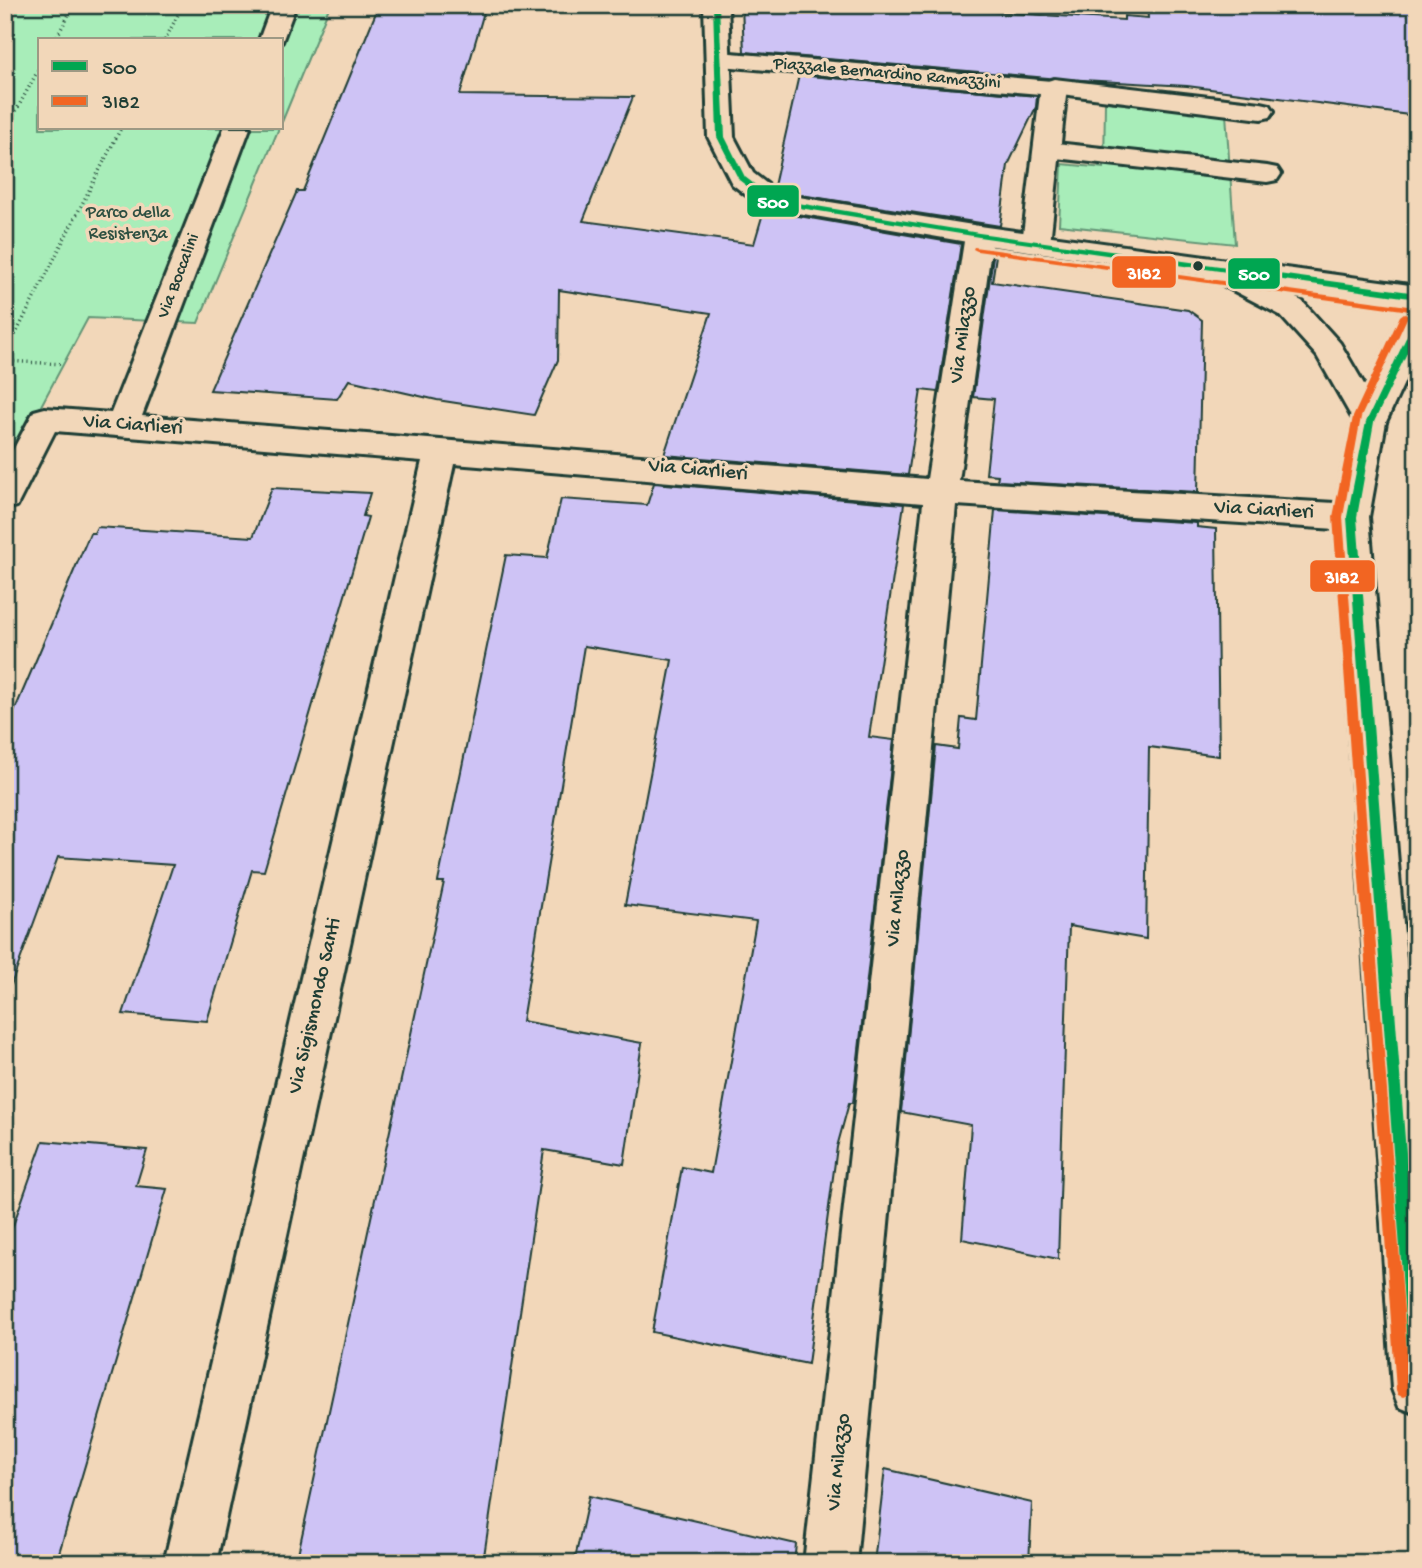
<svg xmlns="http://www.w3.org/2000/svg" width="1422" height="1568" viewBox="0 0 1422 1568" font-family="'Gochi Hand',sans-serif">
<rect width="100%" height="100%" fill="#f2d7b9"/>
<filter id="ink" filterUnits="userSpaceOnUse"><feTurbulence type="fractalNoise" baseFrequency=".0143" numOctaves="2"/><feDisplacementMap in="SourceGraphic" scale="14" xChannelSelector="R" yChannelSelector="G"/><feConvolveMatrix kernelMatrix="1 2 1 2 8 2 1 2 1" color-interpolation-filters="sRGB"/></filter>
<g filter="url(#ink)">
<g fill="#a8edb9" stroke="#649576" stroke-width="2">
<path d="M5 5H330L282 122V40H40V128H279L198 323 88 318 5 473Z"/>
<path d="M1105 102 1226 114 1235 244 1059 225 1062 164 1104 168Z"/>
</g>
<g fill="#cec3f5" stroke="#1f3d34" stroke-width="2">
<path d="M379 5H486L460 95 633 97 583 221 754 244 764 210 961 244 938 392 921 390 908 475 664 455 711 313 559 290 558 360 534 415 437 400 349 380 337 399 210 390 297 191H303Z"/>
<path d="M742 5H976L977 11 1124 20V16L1148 18 1147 5H1417V116L1187 86 1048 78 744 52Z"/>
<path d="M799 75 1037 96 1036 107 1008 165 1000 226 781 192 774 186Z"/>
<path d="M994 249H997L992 282 1188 310 1202 320 1198 492 997 481 998 475 986 474 994 399 973 397Z"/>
<path d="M654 483 904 504 869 737 894 740 853 1103H849L837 1147 808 1364 652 1332 682 1167 711 1173 756 921 625 905 672 660 584 646 522 1021 642 1043 624 1164 544 1150 483 1563H296L444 882H438L506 555 547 558 561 499 647 505Z"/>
<path d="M272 488 370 493 363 516 368 517 264 871 252 870 207 1021 123 1014 173 865 58 857 11 985 5 984V733L90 533H94L97 527 253 537Z"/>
<path d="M995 510 1197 523V527L1216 529 1219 756 1149 747 1146 939 1069 926 1058 1259 962 1239 971 1125 901 1112 936 746 958 749 961 718 976 720Z"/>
<path d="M43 1141 147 1150 136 1186 167 1189 56 1563H5V1248Z"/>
<path d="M885 1469 1032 1503 1029 1563H874Z"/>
<path d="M589 1496 796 1544 794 1563H574Z"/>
</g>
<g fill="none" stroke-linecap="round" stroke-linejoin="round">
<defs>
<g id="pedestrian">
<path d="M1054 79 1261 103 1270 105 1274 111 1270 117 1261 119 1045 92 1041 87 1045 82Z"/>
<path d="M1047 142 1267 166 1277 168 1281 174 1277 180 1267 182 1038 156 1034 150 1038 144Z"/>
</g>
<g id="minor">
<path d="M272 5H296L282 42 259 40Z"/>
<path d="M719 52 1063 82 1067 87 1050 243 1046 249 1036 252 1026 249 1022 243 1040 94 710 65 706 60 710 55Z"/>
<path d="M224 128H250L142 416 927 479 965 235 969 229 979 226 989 229 993 235 959 481 1352 504 1364 508 1369 517 1364 526 1352 530 956 505 856 1563H804L923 503 454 464 216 1563H164L422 461 55 431 17 506 5 509V465L34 411 45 408 111 413Z"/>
<path d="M1212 258 1302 301 1340 343 1386 422 1381 430 1370 433 1359 430 1317 356 1280 315 1202 274 1198 267 1202 260Z"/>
</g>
<g id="tertiary">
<path d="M704 5H728L734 137 753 173 780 194 979 226 1417 286V306L979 244 762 207 732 184 708 137Z"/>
<path d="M1417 312V355L1386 422 1369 517 1417 1090V1414L1399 1407 1392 1389 1335 517 1354 422 1402 322 1406 315Z"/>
</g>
</defs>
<use href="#pedestrian" stroke="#1f3d34" stroke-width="6"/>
<use href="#minor" stroke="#1f3d34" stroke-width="6"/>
<use href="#tertiary" stroke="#1f3d34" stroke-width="6"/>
<g stroke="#1f3d34" stroke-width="3.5" stroke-dasharray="1 3.5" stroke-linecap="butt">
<path d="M55 40 74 5"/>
<path d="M165 40 183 5"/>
<path d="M5 131 40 67"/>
<path d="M5 355 121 128"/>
<path d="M5 361 63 364"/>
</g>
<use href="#pedestrian" fill="#f2d7b9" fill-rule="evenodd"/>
<use href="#minor" fill="#f2d7b9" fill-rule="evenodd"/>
<use href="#tertiary" fill="#f2d7b9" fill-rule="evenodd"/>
<defs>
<g id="bus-1">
<path d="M713 5H719L725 137 745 177 774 199 979 233 1417 293V299L979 237 769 203 739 180 717 137Z"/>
<path d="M1417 320V332L1374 422 1357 517 1417 1295V1393L1412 1391 1410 1386 1347 517 1366 422 1413 323Z"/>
</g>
<g id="bus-2">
<path d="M974 247 1415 307 1417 308V312L977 251 973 249Z"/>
<path d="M1404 313 1408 316 1361 417 1343 517 1410 1390 1408 1395 1403 1397 1398 1395 1396 1390 1333 517 1353 417 1400 316Z"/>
</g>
</defs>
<use href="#bus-1" stroke="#f2d7b9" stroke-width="6"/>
<use href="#bus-2" stroke="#f2d7b9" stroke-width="6"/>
<use href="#bus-1" fill="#00a651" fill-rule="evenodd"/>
<use href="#bus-2" fill="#f26522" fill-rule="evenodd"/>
</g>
</g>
<circle fill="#1f3d34" stroke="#f2d7b9" stroke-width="2.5" cx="1198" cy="266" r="6"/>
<g text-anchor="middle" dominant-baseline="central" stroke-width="7" stroke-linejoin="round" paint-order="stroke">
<g font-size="18" fill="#1f3d34" stroke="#f2d7b9">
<text transform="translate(887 74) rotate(5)">Piazzale Bernardino Ramazzini</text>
<text transform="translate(179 276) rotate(-69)">Via Boccalini</text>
</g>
<g font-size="18" fill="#2d4f41" stroke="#f2d7b9">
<text x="128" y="213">Parco della<tspan x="128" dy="21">Resistenza</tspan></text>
</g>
<g font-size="21" fill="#1f3d34" stroke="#f2d7b9">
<text transform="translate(964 335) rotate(-82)">Via Milazzo</text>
<text transform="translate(133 426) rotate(4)">Via Ciarlieri</text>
<text transform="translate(698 471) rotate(5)">Via Ciarlieri</text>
<text transform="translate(1264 511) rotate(3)">Via Ciarlieri</text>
<text transform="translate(899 898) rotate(-84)">Via Milazzo</text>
<text transform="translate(316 1006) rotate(-77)">Via Sigismondo Santi</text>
<text transform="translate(840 1462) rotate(-84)">Via Milazzo</text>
</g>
</g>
<g stroke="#f2d7b9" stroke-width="2.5">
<rect x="746" y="184" width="54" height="34" rx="7" fill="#00a651"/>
<rect x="1111" y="255" width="66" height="34" rx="7" fill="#f26522"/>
<rect x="1227" y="257" width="54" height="33" rx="7" fill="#00a651"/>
<rect x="1309" y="559" width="67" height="34" rx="7" fill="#f26522"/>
</g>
<g font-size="19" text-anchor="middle" font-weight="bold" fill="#fff">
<text x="773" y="208">500</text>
<text x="1144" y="279">3I82</text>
<text x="1254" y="280">500</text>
<text x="1342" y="583">3I82</text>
</g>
<rect width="1422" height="1568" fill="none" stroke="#f2d7b9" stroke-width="28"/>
<rect x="14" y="14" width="1394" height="1540" fill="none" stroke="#1f3d34" stroke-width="2.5" filter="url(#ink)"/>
<rect x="38" y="38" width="245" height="91" fill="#f2d7b9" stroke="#9e9984" stroke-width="2"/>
<rect x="52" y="61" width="35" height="10" fill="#00a651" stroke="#9e9984" stroke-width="2"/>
<text x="102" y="74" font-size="21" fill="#1f3d34">500</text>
<rect x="52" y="96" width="35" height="10" fill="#f26522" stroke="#9e9984" stroke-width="2"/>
<text x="102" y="108" font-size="21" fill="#1f3d34">3I82</text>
</svg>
